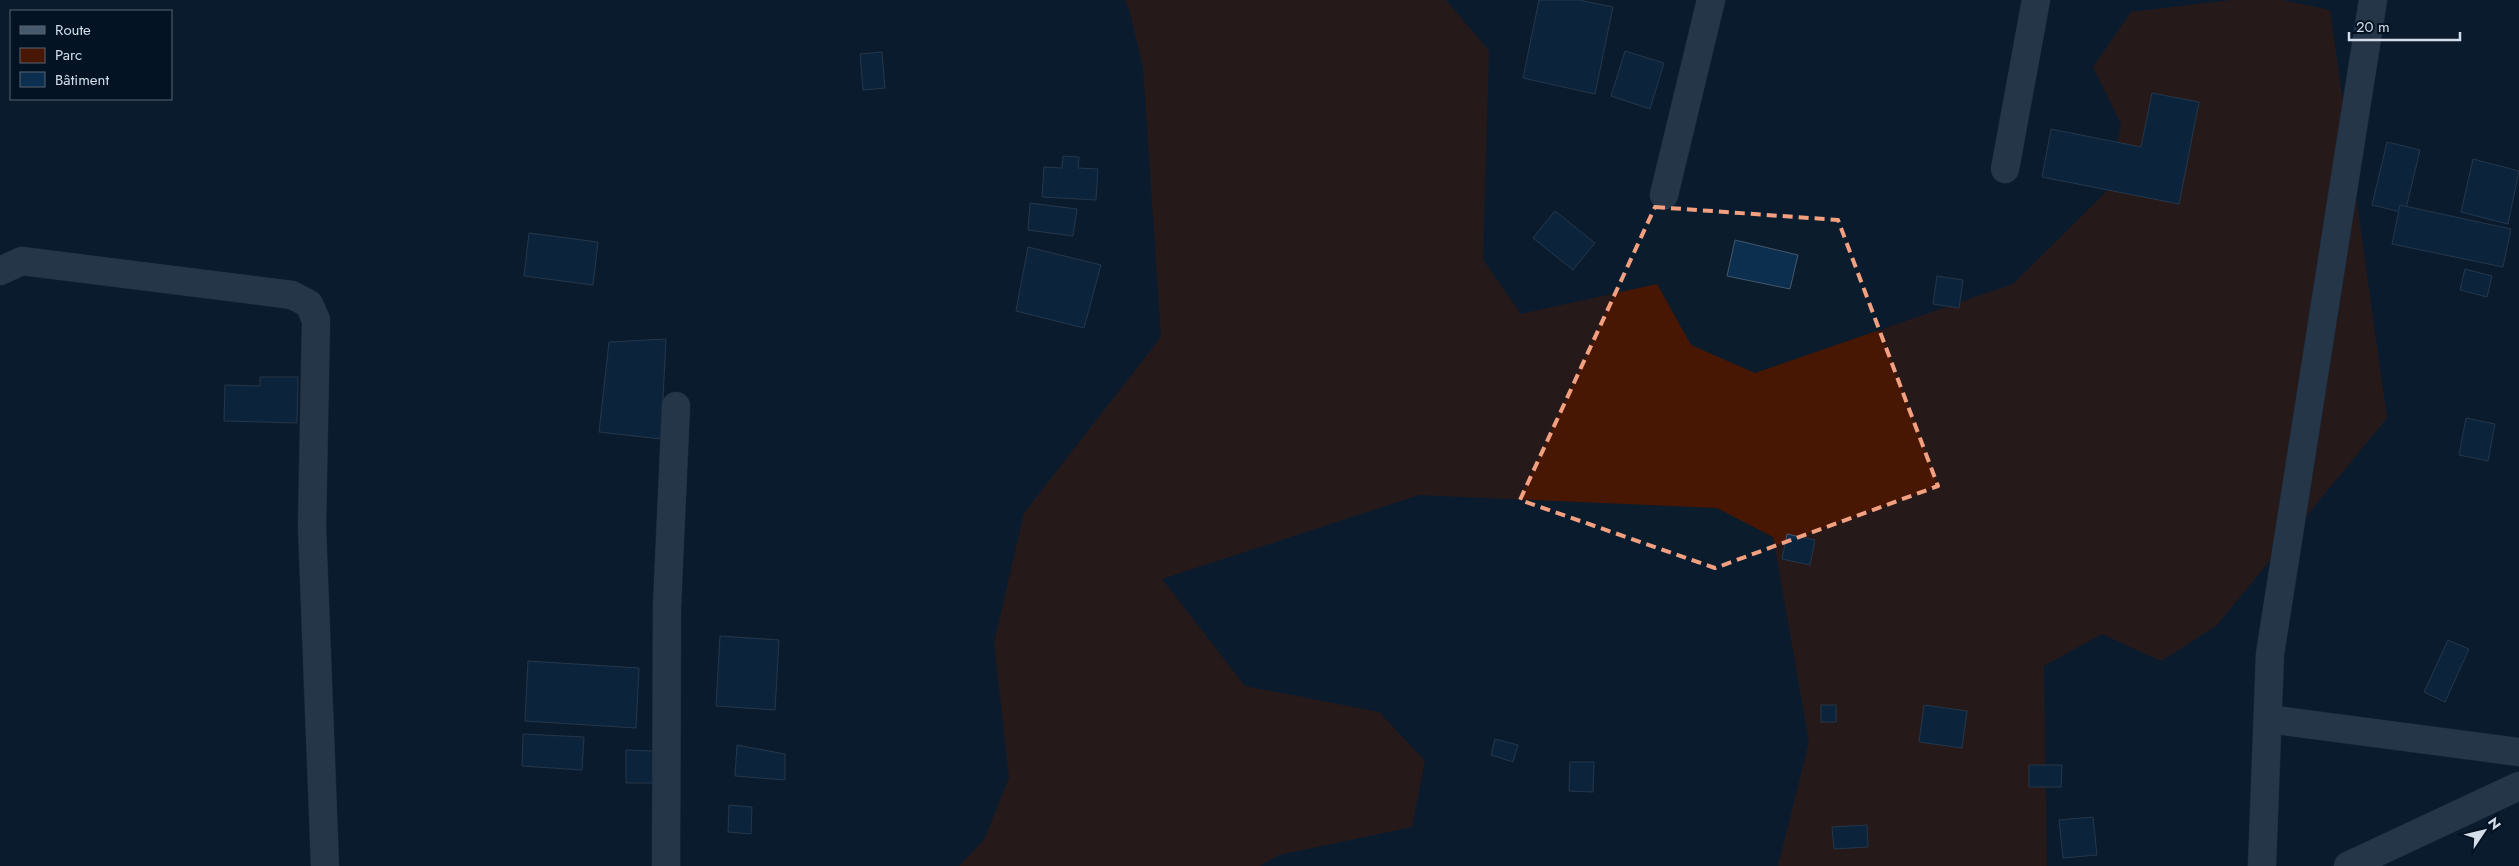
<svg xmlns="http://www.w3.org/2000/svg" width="2519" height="866" viewBox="0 0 2519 866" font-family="Jost,sans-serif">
<rect width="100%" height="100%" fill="#0b1c2d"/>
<path fill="#471703" d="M1124 0H1446L1489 51 1483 260 1521 314 1657 284 1691 345 1755 373 2013 284 2108 190 2121 124 2093 67 2131 12 2231 0H2283L2330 10 2387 418 2216 626 2161 661 2102 634 2044 666 2047 866H1778L1809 742 1773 537 1717 508 1419 495 1162 579 1245 686 1379 712 1425 761 1412 827 1279 855 1260 866H959L984 840 1009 778 994 643 1024 513 1161 337 1143 67 1128 5Z"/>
<g fill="#0d2f4f" stroke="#44576b">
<path d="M1539 0H1579L1613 7 1595 94 1523 78Z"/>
<path d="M1625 51 1664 63 1650 109 1611 96Z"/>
<path d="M882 52 885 88 863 90 860 54Z"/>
<path d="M2152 93 2199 102 2179 204 2042 177 2051 129 2141 147Z"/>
<path d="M2387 142 2420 150 2405 213 2372 205Z"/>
<path d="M1063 156 1079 157 1078 168 1098 169 1096 200 1042 197 1044 167 1062 168Z"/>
<path d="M2473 159 2519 171 2508 224 2461 212Z"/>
<path d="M1030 203 1077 209 1073 236 1028 230Z"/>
<path d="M2400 205 2511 229 2503 267 2392 244Z"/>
<path d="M1555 211 1595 243 1573 270 1533 238Z"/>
<path d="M529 233 598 242 593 285 524 276Z"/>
<path d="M1735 240 1798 255 1790 289 1727 276Z"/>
<path d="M1028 247 1101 265 1084 328 1016 311Z"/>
<path d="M2465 269 2492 276 2487 297 2460 290Z"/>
<path d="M1937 276 1963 280 1959 308 1933 304Z"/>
<path d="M666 339 661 439 599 432 609 342Z"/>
<path d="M260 377H298L297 423 224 421 225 385 260 386Z"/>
<path d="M2466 418 2495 424 2488 461 2459 455Z"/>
<path d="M1787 534 1815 540 1810 565 1782 559Z"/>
<path d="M720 636 779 640 775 710 716 706Z"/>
<path d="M2448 640 2469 649 2445 702 2424 692Z"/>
<path d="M528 661 639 668 636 728 525 721Z"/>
<rect x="1821" y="705" width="15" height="17"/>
<path d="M1924 705 1967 711 1962 748 1919 742Z"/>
<path d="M523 734 584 737 582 770 522 766Z"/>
<path d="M1495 739 1518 745 1513 762 1491 755Z"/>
<path d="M737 745 785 754V780L735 776Z"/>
<path d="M626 750 654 751V783H626Z"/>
<path d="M1570 762H1594L1593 792 1569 791Z"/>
<path d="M2029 765H2062L2061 787H2029Z"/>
<path d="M729 805 752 807 751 834 728 832Z"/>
<path d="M2093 817 2097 855 2063 858 2059 820Z"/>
<path d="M1867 825 1868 847 1834 849 1832 827Z"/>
</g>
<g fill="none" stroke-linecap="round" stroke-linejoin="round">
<defs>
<g id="minor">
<path d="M2005 169 2036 0"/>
<path d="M1664 195 1711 0"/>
<path d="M0 271 22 261 292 295 309 304 316 320 312 527 325 866"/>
<path d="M2268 719 2519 752"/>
<path d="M666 866 667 606 676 406"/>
<path d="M2262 866 2270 654 2373 0"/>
<path d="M2348 866 2519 786"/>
</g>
</defs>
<use href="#minor" stroke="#2e3643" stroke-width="29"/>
<use href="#minor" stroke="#45586c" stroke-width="28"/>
</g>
<path d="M0 0H2519V866H0ZM1655 207 1838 220 1938 486 1715 568 1520 500Z" fill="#0b1c2d" fill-opacity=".55" fill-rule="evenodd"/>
<path fill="none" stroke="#f3a081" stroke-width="4" stroke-dasharray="10 6" stroke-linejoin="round" d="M1655 207 1838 220 1938 486 1715 568 1520 500Z"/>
<rect x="10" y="10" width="162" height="90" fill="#041323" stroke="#576473"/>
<rect x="20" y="26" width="25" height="8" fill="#45586c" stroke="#576473"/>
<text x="55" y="35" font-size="15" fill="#d3deea">Route</text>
<rect x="20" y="48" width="25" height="15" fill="#471703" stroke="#576473"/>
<text x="55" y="60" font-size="15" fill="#d3deea">Parc</text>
<rect x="20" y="72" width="25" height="15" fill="#0d2f4f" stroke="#576473"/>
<text x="55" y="85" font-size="15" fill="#d3deea">Bâtiment</text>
<g transform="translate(2484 831) rotate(55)" stroke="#041323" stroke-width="4" paint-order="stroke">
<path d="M0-4L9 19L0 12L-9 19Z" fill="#d3deea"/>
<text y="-8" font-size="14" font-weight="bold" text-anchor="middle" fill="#d3deea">N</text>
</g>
<path d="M2349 32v8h111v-8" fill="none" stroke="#d3deea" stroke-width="2.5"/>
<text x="2356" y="32" font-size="15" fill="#d3deea" stroke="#041323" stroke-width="4" paint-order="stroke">20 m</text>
</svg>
